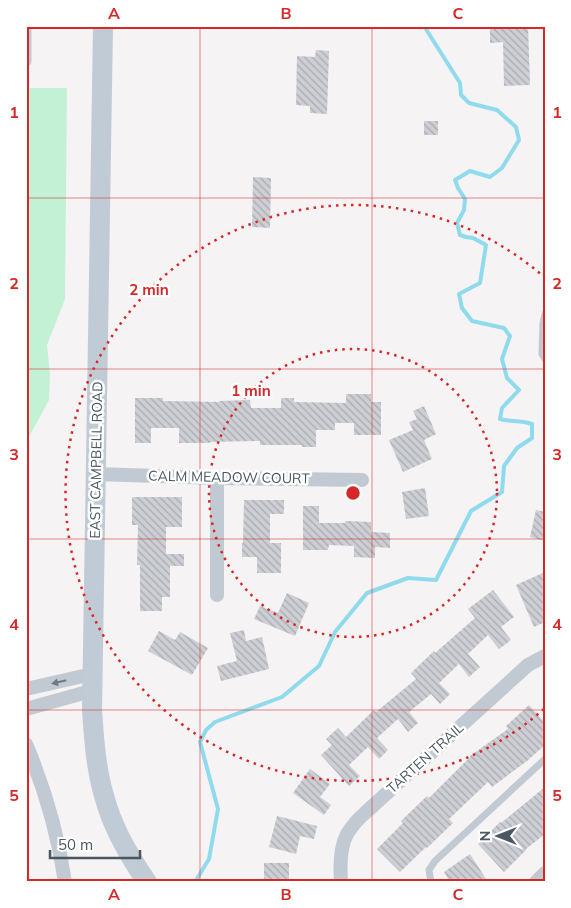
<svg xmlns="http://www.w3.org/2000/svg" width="571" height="908" viewBox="0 0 571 908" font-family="Mulish,sans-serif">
<defs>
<pattern id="building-back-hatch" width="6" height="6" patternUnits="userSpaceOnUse" patternTransform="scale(1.25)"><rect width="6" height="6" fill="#cdcfd5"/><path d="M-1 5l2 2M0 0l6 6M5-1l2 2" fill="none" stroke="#a8abb0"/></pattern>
</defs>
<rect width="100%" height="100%" fill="#f5f3f3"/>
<path fill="#c3f1d5" d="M26 88H67L65 299 47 345 50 374 49 400 30 435 26 436Z"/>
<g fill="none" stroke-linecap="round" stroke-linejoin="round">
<path stroke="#90daee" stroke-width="4" d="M195 882 209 859 218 809 200 742 206 730 215 722 282 697 319 666 335 632 367 593 408 578 436 580 471 511 502 492 504 466 517 448 532 438V424C520 420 511 422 500 419L502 408 519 390 507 378 502 359 510 336 504 328 472 321 462 308 459 294 480 283 486 245 473 238 466 237 460 235 457 223 464 210 465 199 458 188 455 180 470 171 490 177 502 168 519 140 516 127 497 110 469 103 461 95 460 83 424 26"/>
</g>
<g fill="url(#building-back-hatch)">
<path d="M490 26H528L530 85 504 86 503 42 490 43Z"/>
<path d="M316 50 329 51 327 114 310 113V106L296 105 297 56 315 57Z"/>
<rect x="424" y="121" width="14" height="14"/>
<path d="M253 177 271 178 270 228 252 227Z"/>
<path d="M346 394H371V402H381V435H354V423H335V430H316V447H302V445H260V441L210 442V443H179V428H151V443H135V398H163V401L219 402V401L250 400 251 408H281V398H294V402L346 403Z"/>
<path d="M424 406 436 434 424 440 432 459 403 472 389 440 413 430 409 422 417 419 413 411Z"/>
<path d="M425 488 429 516 406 519 402 492Z"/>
<path d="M132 497H182V527H166V554H184V566H170V597H162V611H140V565H137L138 525H132Z"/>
<path d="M244 500H284V514H270V543H281V573H257V557H242V543H243Z"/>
<path d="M303 506H319V523H345V521L371 522V532L390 533V548L375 547V558L354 557V546L329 545 328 550H303Z"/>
<path d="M536 510 545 512V541L530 537Z"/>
<path d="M545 572V622L534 627 516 585Z"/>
<path d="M493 590 514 617 501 627 511 640 499 649 488 635 468 654 480 667 469 677 459 664 439 683 450 694 440 704 431 694 409 712 418 723 408 732 398 719 377 738 388 750 379 759 368 747 349 765 360 776 349 786 321 755 332 745 326 739 338 728 346 737 374 710 376 712 416 679 411 673 434 651 435 653 475 618 468 609Z"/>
<path d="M287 593 309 603 295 636 254 619 260 606 278 613Z"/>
<path d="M244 630 246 641 262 637 269 669 221 681 217 666 237 661 230 633Z"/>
<path d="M159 631 175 640 180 632 208 648 192 675 148 651Z"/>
<path d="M529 705 545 723V745L527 761 492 787 488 782 449 819 453 823 427 848 426 847 400 872 377 849 403 823 401 821 427 796 429 798 470 757V756L508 729 506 726Z"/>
<path d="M310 769 330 784 320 797 331 805 324 815 293 793Z"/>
<path d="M545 787V834L526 849V850L504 872 478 844 500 822 501 823Z"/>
<path d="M277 816 317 826 314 839 300 836 296 854 269 847Z"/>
<path d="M470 854 488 882H450L444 872Z"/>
<rect x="264" y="863" width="25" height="19"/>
</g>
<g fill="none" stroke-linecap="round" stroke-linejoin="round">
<g stroke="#c1cad2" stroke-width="7">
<path d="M26 64 28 62V26"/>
<path d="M545 314 543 323 542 354 545 359"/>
<path d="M431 882 429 870 435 861 545 759"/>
</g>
<g stroke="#c1cad2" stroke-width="14">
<path d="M96 474 217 478 362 480"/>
<path d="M217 478V595"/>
<path d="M26 689 92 674"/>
<path d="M26 709 91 691"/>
<path d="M26 744C45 789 58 834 65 882"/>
<path d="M341 882C340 868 340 847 347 834 352 826 358 819 365 813L528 665 545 656"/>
<path d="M536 882 545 873"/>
</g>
<path stroke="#c1cbd6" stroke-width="20" d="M103 26 92 710C94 740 96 770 105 799 113 829 129 856 147 882"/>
</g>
<defs><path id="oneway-solid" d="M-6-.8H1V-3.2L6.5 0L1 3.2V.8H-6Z" transform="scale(1.25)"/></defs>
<use fill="#6e7983" href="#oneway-solid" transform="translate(59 682) rotate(167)"/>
<path fill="none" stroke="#d62828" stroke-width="1" stroke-opacity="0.55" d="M200 26V882M372 26V882M26 198H545M26 369H545M26 539H545M26 710H545"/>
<g fill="none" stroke="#d62828" stroke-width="2.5" stroke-dasharray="2.5 5">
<circle cx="353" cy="493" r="144"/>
<path d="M544 709A288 288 0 1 1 544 277"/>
</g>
<g text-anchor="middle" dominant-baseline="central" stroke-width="5" stroke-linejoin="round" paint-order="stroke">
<g font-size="14" fill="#4a5661" stroke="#fff">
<text transform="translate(96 460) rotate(-89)">EAST CAMPBELL ROAD</text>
<text transform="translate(229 477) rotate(1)">CALM MEADOW COURT</text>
<text transform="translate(425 758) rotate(-42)">TARTEN TRAIL</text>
</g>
</g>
<circle cx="353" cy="493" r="8" fill="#d62828" stroke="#fff" stroke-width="2.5"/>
<g font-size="15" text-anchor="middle" font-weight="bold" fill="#d62828" stroke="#fff" stroke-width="5" stroke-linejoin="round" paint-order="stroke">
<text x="149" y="295">2 min</text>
<text x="251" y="396">1 min</text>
</g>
<rect width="571" height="908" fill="none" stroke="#ffffff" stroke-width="55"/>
<g transform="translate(498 836) rotate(270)" stroke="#ffffff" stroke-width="4" paint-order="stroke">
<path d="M0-4L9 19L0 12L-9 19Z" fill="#4a5661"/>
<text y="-8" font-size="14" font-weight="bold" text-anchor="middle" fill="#4a5661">N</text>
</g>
<path d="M50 850v8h90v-8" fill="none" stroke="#4a5661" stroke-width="2.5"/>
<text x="58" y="850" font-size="15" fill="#4a5661" stroke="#ffffff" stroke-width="4" paint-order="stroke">50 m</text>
<rect x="28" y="28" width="516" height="852" fill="none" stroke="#d62828" stroke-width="2"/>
<g font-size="16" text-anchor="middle" font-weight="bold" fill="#d62828">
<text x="114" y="19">A</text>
<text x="286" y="19">B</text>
<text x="458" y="19">C</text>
<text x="14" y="118">1</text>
<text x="557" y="118">1</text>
<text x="14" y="289">2</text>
<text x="557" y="289">2</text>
<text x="14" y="460">3</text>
<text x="557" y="460">3</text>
<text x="14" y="630">4</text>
<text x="557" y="630">4</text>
<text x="14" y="801">5</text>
<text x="557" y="801">5</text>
<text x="114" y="900">A</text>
<text x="286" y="900">B</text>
<text x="458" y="900">C</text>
</g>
</svg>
